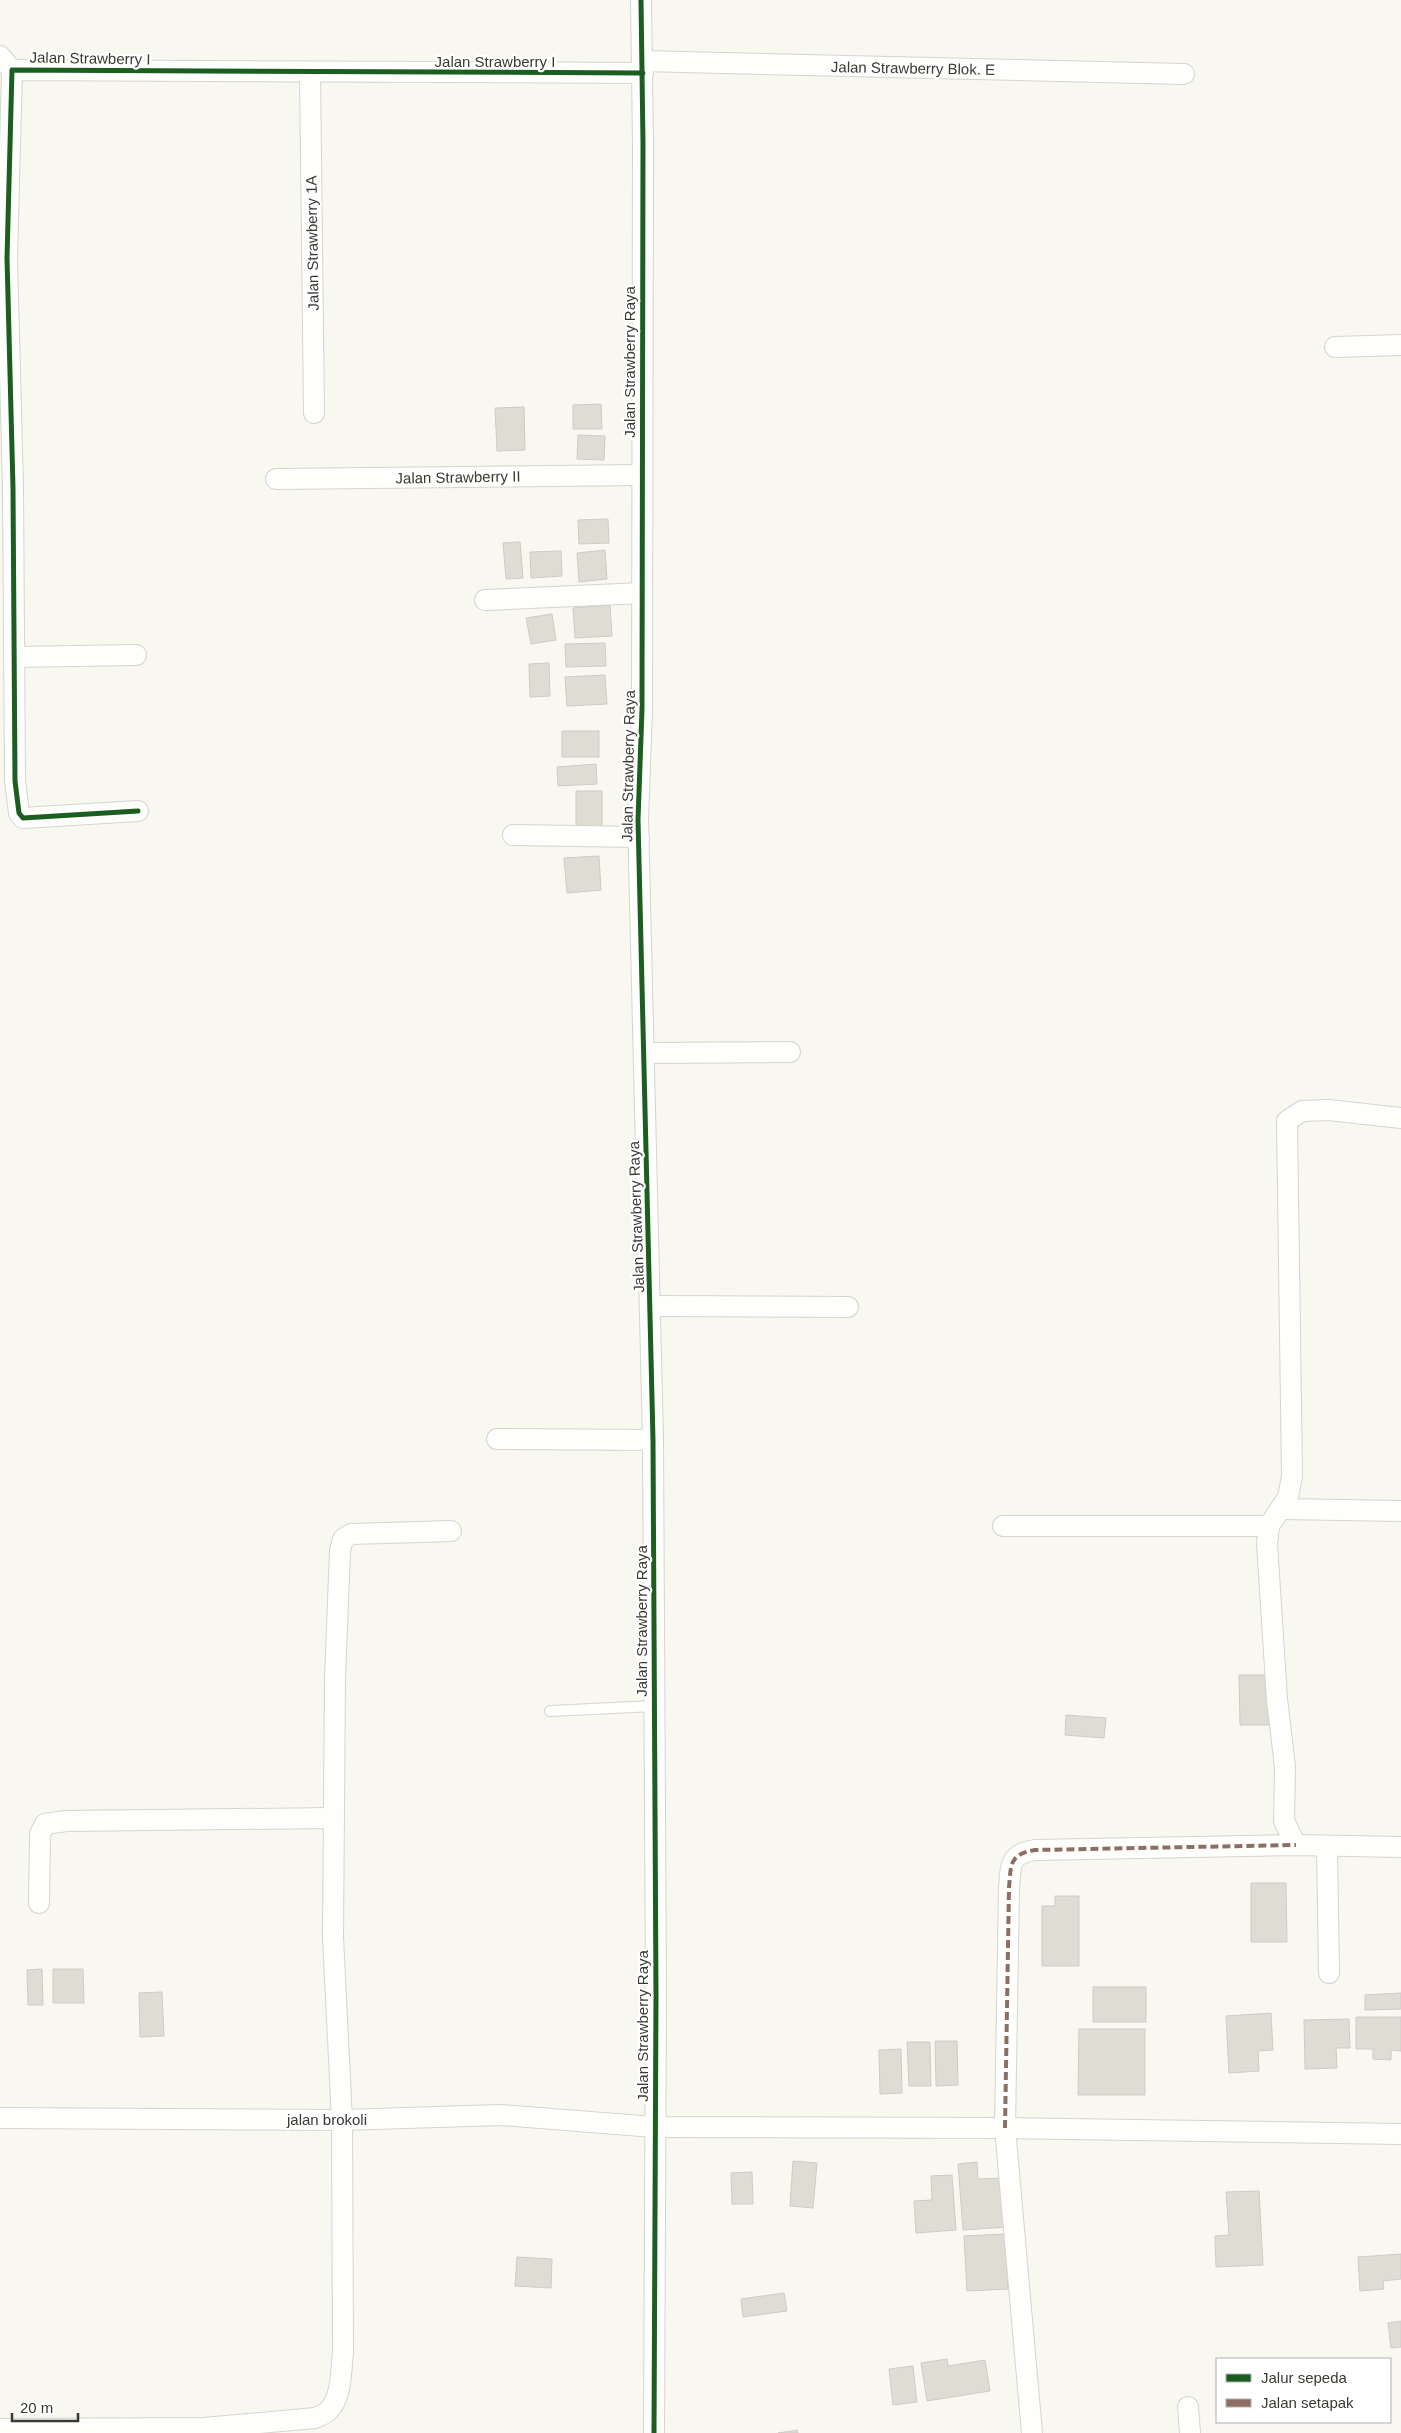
<svg xmlns="http://www.w3.org/2000/svg" width="1401" height="2433" viewBox="0 0 1401 2433" font-family="Helvetica,sans-serif">
<rect width="100%" height="100%" fill="#f8f7f0"/>
<g fill="#dfddd3" stroke="#cccbc6">
<path d="M601 404 602 429H573V405Z"/>
<path d="M524 407 525 450 497 451 495 408Z"/>
<path d="M578 435 605 436 604 460 577 459Z"/>
<path d="M608 519 609 543 579 544 578 520Z"/>
<path d="M520 542 523 578 506 579 503 543Z"/>
<path d="M605 550 607 579 579 582 577 553Z"/>
<path d="M561 551 562 576 531 578 530 552Z"/>
<path d="M610 605 612 636 575 638 573 608Z"/>
<path d="M552 614 556 640 531 644 526 618Z"/>
<path d="M605 643 606 666 566 667 565 644Z"/>
<path d="M549 663 550 696 530 697 529 664Z"/>
<path d="M605 675 607 704 567 706 565 677Z"/>
<rect x="562" y="731" width="37" height="26"/>
<path d="M596 764 597 784 558 786 557 767Z"/>
<path d="M576 791H602V827L576 826Z"/>
<path d="M599 856 601 890 567 893 564 858Z"/>
<path d="M1239 1675H1273V1725H1240Z"/>
<path d="M1066 1715 1106 1718 1104 1738 1065 1735Z"/>
<path d="M1251 1883H1286L1287 1942H1251Z"/>
<path d="M1055 1896H1079V1966H1042V1906H1055Z"/>
<path d="M42 1969 43 2005H28L27 1970Z"/>
<path d="M53 1969H83L84 2003H53Z"/>
<rect x="1093" y="1987" width="53" height="35"/>
<path d="M162 1992 164 2036 140 2037 139 1993Z"/>
<path d="M1401 1993V2009L1365 2010V1995Z"/>
<path d="M1271 2013 1273 2050 1258 2051 1259 2071 1229 2073 1226 2016Z"/>
<path d="M1356 2017H1401V2051L1391 2050V2060L1373 2059V2049H1356Z"/>
<path d="M1349 2019 1350 2048H1336L1337 2068 1305 2069 1304 2020Z"/>
<path d="M1079 2029H1145V2095H1078Z"/>
<path d="M935 2041H957L958 2085 936 2086Z"/>
<path d="M907 2042H930L931 2086H909Z"/>
<path d="M901 2049 902 2093 880 2094 879 2050Z"/>
<path d="M793 2161 817 2163 813 2208 790 2206Z"/>
<path d="M977 2162 978 2179 1003 2178 1007 2227 963 2230 958 2164Z"/>
<path d="M752 2172 753 2204H732L731 2173Z"/>
<path d="M952 2175 956 2230 916 2233 914 2201 932 2200 931 2176Z"/>
<path d="M1259 2191 1263 2265 1216 2267 1215 2236 1229 2235 1226 2192Z"/>
<path d="M1005 2234 1008 2289 967 2291 964 2236Z"/>
<path d="M1401 2254V2279L1383 2281 1384 2289 1360 2291 1358 2257Z"/>
<path d="M517 2257 552 2259 551 2288 515 2286Z"/>
<path d="M784 2293 787 2311 743 2317 741 2299Z"/>
<path d="M1401 2321V2347L1391 2348 1388 2323Z"/>
<path d="M947 2359 948 2366 985 2360 990 2391 927 2401 921 2363Z"/>
<path d="M913 2366 917 2402 893 2405 889 2369Z"/>
<path d="M797 2430 798 2433H778Z"/>
</g>
<g fill="none" stroke-linecap="round" stroke-linejoin="round">
<defs>
<path id="lane" d="M550 1711 654 1706"/>
<g id="street">
<path d="M641 0 643 143 642 709 638 820 653 1440 656 1995 654 2433"/>
<path d="M0 56 12 70"/>
<path d="M642 61 1184 74"/>
<path d="M310 73 314 413"/>
<path d="M1335 347 1401 345"/>
<path d="M276 479 641 475"/>
<path d="M485 600 642 593"/>
<path d="M14 657 136 655"/>
<path d="M138 811 23 818 19 813 15 781 13 488 7 258 12 70 643 73"/>
<path d="M513 835 639 837"/>
<path d="M645 1053 790 1052"/>
<path d="M651 1306 848 1307"/>
<path d="M497 1439 653 1440"/>
<path d="M1282 1509 1401 1511"/>
<path d="M1003 1526H1269"/>
<path d="M1296 1845 1284 1821 1285 1767 1277 1699 1267 1544 1269 1526 1288 1497 1292 1476 1287 1121 1302 1111 1329 1110 1401 1118"/>
<path d="M1327 1846 1329 1973"/>
<path d="M39 1903 40 1834 45 1824 66 1821 334 1818"/>
<path d="M0 2118 342 2120 501 2115 654 2127 1005 2128 1401 2134"/>
<path d="M1188 2407 1190 2433"/>
<path d="M0 2429 204 2428 315 2418C320 2416 326 2414 329 2410 342 2397 341 2369 343 2352L342 2120 333 1937 335 1678 340 1551 343 1539 351 1534 451 1531"/>
<path d="M1032 2433 1005 2128 1009 1888C1011 1865 1009 1854 1035 1850L1296 1845 1401 1847"/>
</g>
</defs>
<use href="#lane" stroke="#d5d4cf" stroke-width="12"/>
<use href="#street" stroke="#d5d4cf" stroke-width="22"/>
<use href="#lane" stroke="#fefefd" stroke-width="10"/>
<use href="#street" stroke="#fefefd" stroke-width="20"/>
<path stroke="#8d6e63" stroke-width="4" stroke-dasharray="8 4" stroke-linecap="butt" d="M1005 2128 1009 1888C1011 1865 1009 1854 1035 1850L1296 1845"/>
<defs>
<g id="cycleway">
<path d="M641 0 643 143 642 709 638 820 653 1440 656 1995 654 2433"/>
<path d="M138 811 23 818 19 813 15 781 13 488 7 258 12 70 643 73"/>
</g>
</defs>
<use href="#cycleway" stroke="#fff" stroke-width="8"/>
<use href="#cycleway" stroke="#1b5e20" stroke-width="5"/>
</g>
<g text-anchor="middle" dominant-baseline="central" stroke-width="4.5" stroke-linejoin="round" paint-order="stroke">
<g font-size="15" fill="#3a3934" stroke="#fff">
<text transform="translate(90 58) rotate(1)">Jalan Strawberry I</text>
<text x="495" y="61">Jalan Strawberry I</text>
<text transform="translate(913 68) rotate(1)">Jalan Strawberry Blok. E</text>
<text transform="translate(312 243) rotate(-91)">Jalan Strawberry 1A</text>
<text transform="translate(629 362) rotate(-90)">Jalan Strawberry Raya</text>
<text transform="translate(458 477) rotate(-1)">Jalan Strawberry II</text>
<text transform="translate(628 766) rotate(-89)">Jalan Strawberry Raya</text>
<text transform="translate(636 1217) rotate(-92)">Jalan Strawberry Raya</text>
<text transform="translate(641 1621) rotate(-90)">Jalan Strawberry Raya</text>
<text transform="translate(642 2026) rotate(-90)">Jalan Strawberry Raya</text>
<text x="327" y="2119">jalan brokoli</text>
</g>
</g>
<rect x="1216" y="2358" width="175" height="65" fill="#ffffff" stroke="#b0b0ae"/>
<rect x="1226" y="2374" width="25" height="8" fill="#1b5e20" stroke="#b0b0ae"/>
<text x="1261" y="2383" font-size="15" fill="#3a3934">Jalur sepeda</text>
<rect x="1226" y="2399" width="25" height="8" fill="#8d6e63" stroke="#b0b0ae"/>
<text x="1261" y="2408" font-size="15" fill="#3a3934">Jalan setapak</text>
<path d="M12 2413v8h66v-8" fill="none" stroke="#3a3934" stroke-width="2.5"/>
<text x="20" y="2413" font-size="15" fill="#3a3934" stroke="#ffffff" stroke-width="4" paint-order="stroke">20 m</text>
</svg>
